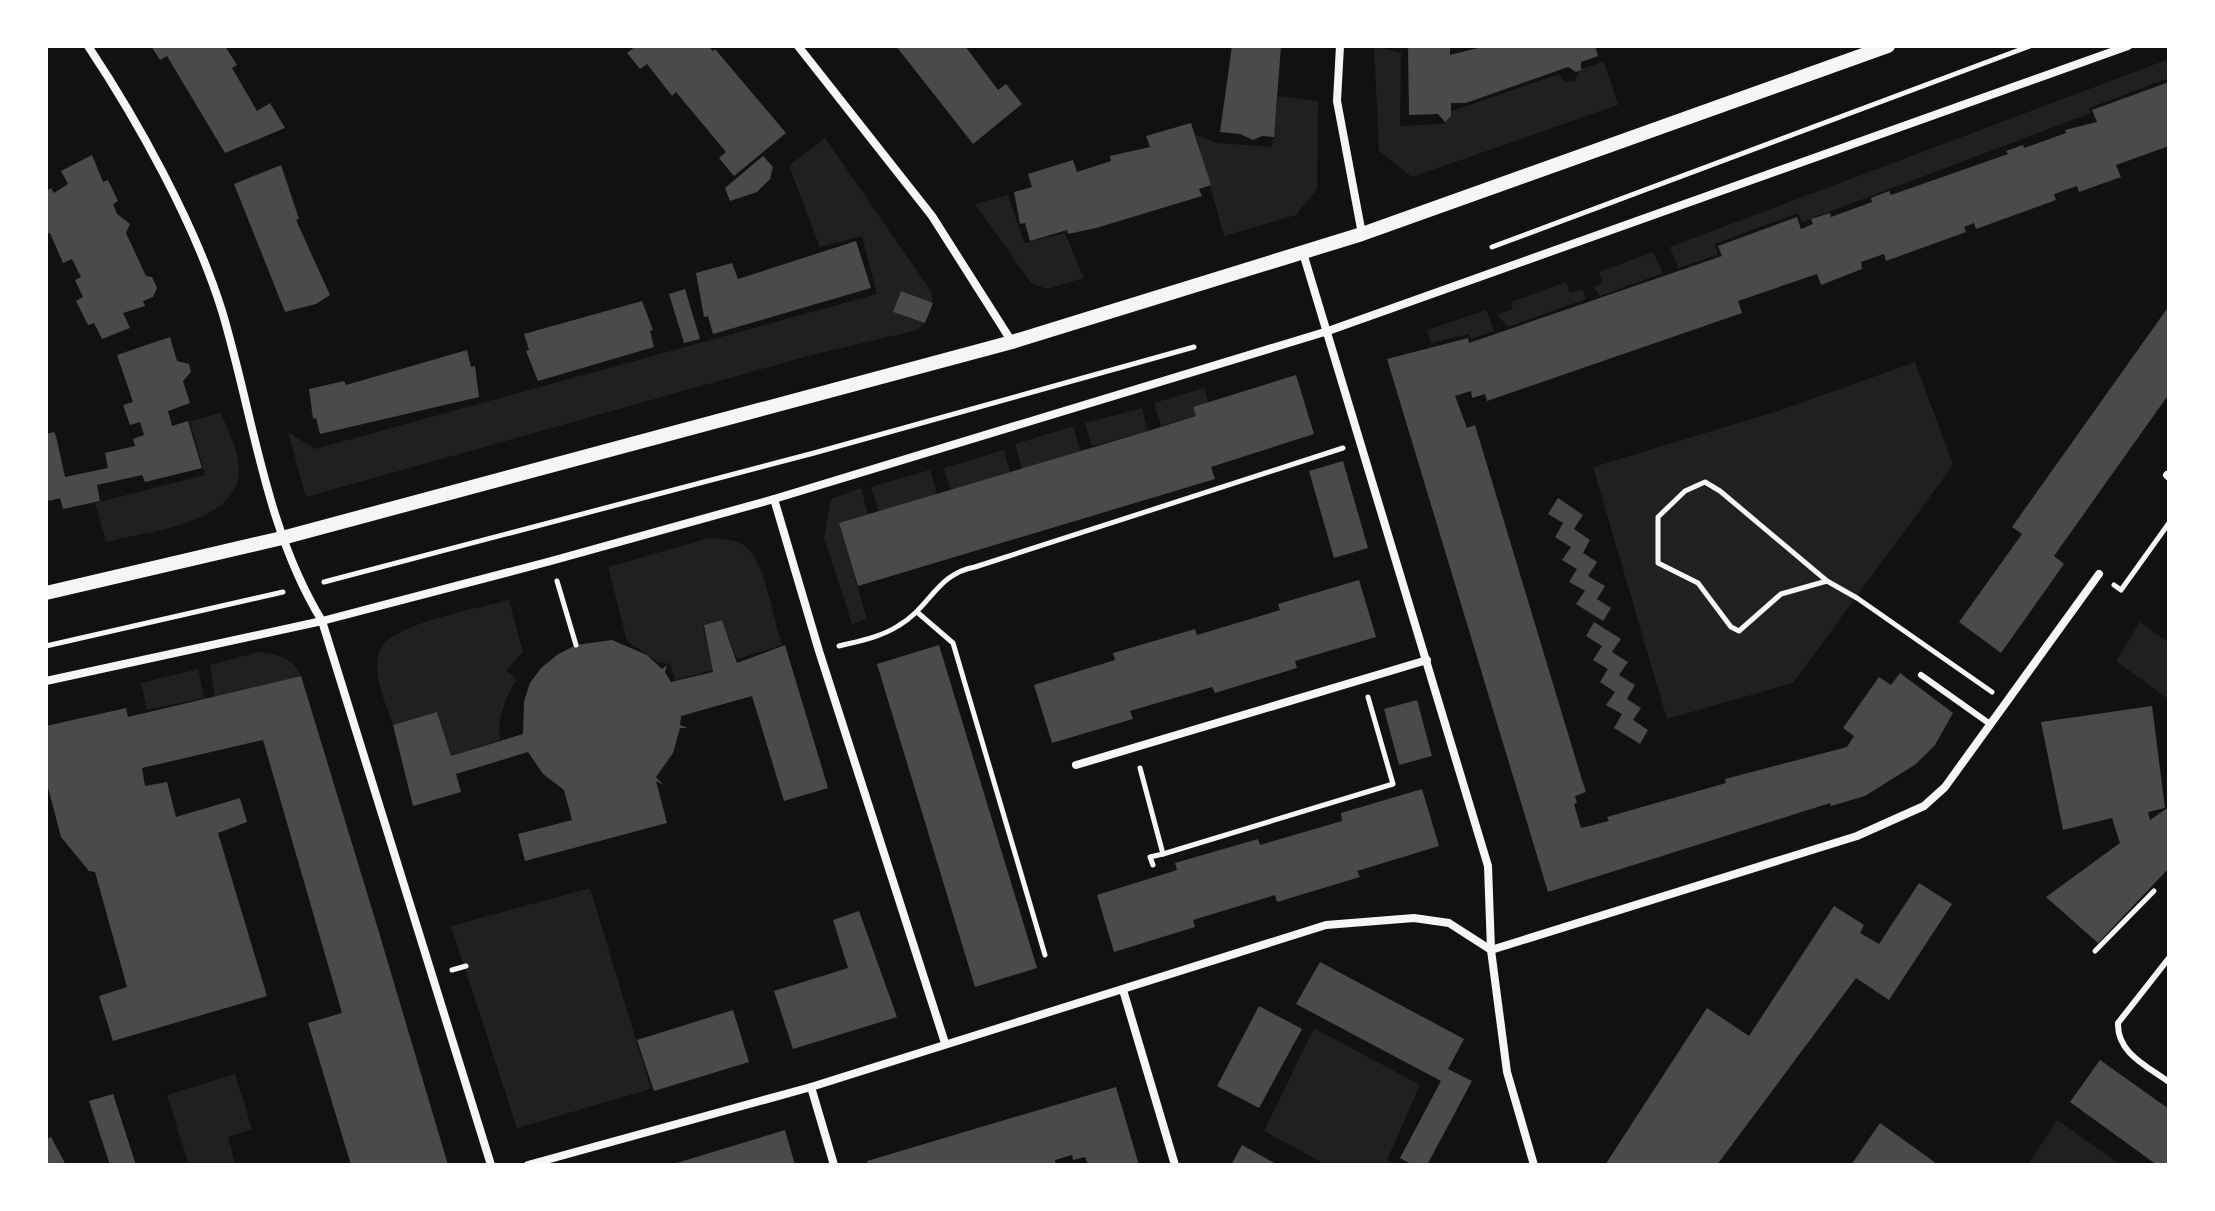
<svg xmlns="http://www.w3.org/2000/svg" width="2215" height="1211" viewBox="0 0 2215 1211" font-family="'Roboto Condensed',sans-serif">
<rect width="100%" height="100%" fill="#111"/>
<g fill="#202020">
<path d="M1374 46 1401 53 1400 126 1444 124 1449 112 1559 74 1565 82 1575 81 1580 69 1604 62 1618 105 1412 177 1379 151Z"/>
<path d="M2169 59V78L2089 108 2091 113 1802 222 1798 213 1715 244 1718 255 1678 268 1670 247Z"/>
<path d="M1278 96 1318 101 1317 189 1296 215 1224 236 1196 135 1217 143 1272 147Z"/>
<path d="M825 138 931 291 933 303 901 291 893 312 925 323 917 330 808 356 306 497 288 432 315 449 877 294 862 236 820 247 789 166Z"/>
<path d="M1008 195 1024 243 1065 233 1084 278 1047 289 1031 283 975 204Z"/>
<path d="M1653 252 1663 273 1600 296 1594 287 1603 283 1599 272Z"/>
<path d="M1566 282 1570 293 1582 289 1586 299 1508 327 1497 315 1513 309 1511 302Z"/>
<path d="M1486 310 1494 331 1470 339 1469 334 1431 343 1427 330Z"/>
<path d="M1915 362 1953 465 1793 683 1667 719 1593 467 1778 411Z"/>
<path d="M1204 388 1208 402 1193 407 1196 416 1161 426 1154 403Z"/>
<path d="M1142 408 1148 431 1092 446 1085 423Z"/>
<path d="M221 413C227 428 235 444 238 460 250 523 148 531 106 542L95 503 205 475 190 421Z"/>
<path d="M1073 426 1080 451 1022 469 1015 444Z"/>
<path d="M1004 450 1010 472 951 490 944 468Z"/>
<path d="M930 470 937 494 879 512 871 487Z"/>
<path d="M861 488 868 515 839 524 867 619 852 624 824 538 831 499Z"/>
<path d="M709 538C718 539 731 539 740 543 765 554 773 620 782 645L737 659 722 620 703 625 713 670 675 680 670 664 658 662 627 641 608 567Z"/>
<path d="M509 600 523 652 506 670 517 680C506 694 496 722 500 740L451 756 437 712 393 725C386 705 372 674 379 652 387 624 481 608 509 600Z"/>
<path d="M2140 622 2169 643V700L2116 661Z"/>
<path d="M259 652C278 655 293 657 301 676L215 698 210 665Z"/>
<path d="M198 669 204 698 147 710 141 683Z"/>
<path d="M590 888 651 1089 517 1128 451 926Z"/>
<path d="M1314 1028 1420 1085 1387 1160 1396 1165H1327L1264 1131Z"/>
<path d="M235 1074 252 1129 228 1137 235 1163 189 1165 167 1095Z"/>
<path d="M2057 1120 2121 1165H2028Z"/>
</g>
<g fill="#4a4a4a">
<path d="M151 46H225L237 65 232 68 257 111 270 103 285 128 225 153 167 56 160 60Z"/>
<path d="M636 46H708L713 51 715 49 786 133 734 176 719 158 726 152 676 92 672 96 647 64 640 69 627 53Z"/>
<path d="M896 46H965L998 90 1006 84 1022 104 973 144Z"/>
<path d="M1232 46H1281L1274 137 1262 136 1253 140 1240 134 1220 132Z"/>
<path d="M1408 46H1450V55L1486 46H1595L1598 56 1581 62V70L1576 72 1568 67 1466 103H1451V116L1445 122 1438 114 1409 115Z"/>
<path d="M2169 82V146L2116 165 2121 177 2079 192 2077 186 2054 194 2056 200 1976 229 1974 223 1964 227 1966 232 1886 261 1884 254 1861 262 1862 269 1821 285 1817 274 1738 301 1742 313 1487 401 1485 394 1472 398 1471 391 1455 396 1467 428 1475 425 1582 780 1586 792 1575 796 1577 803 1574 804 1581 828 1609 821 1607 817 1726 783 1725 779 1847 747 1854 736 1843 728 1879 677 1891 685 1900 673 1953 713 1935 745 1916 764 1865 796 1831 806 1830 803 1548 892 1387 359 1468 338 1469 343 1722 256 1718 246 1797 217 1801 229 1813 224 1811 219 1830 213 1831 217 1872 202 1871 198 1889 191 1891 195 2008 154 2006 151 2023 145 2024 148 2066 133 2065 130 2097 122 2092 110Z"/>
<path d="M1191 123 1211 185 1199 189 1202 196 1096 228 1068 234 1067 230 1030 241 1025 223 1020 224 1014 192 1032 187 1028 174 1073 160 1077 172 1111 161 1110 156 1150 147 1146 136Z"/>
<path d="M92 155 103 182 108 180 118 201 113 204 117 214 130 224 126 233 146 276 152 277 157 288 153 297 143 301 145 306 123 313 130 328 102 339 94 323 88 325 76 301 83 297 75 280 81 277 72 259 63 263 50 233 46 234V191L51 188 54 193 68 184 61 171Z"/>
<path d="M763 156 773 167 770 179 757 192 730 201 725 188Z"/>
<path d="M281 165 299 219 296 220 330 295 316 304 285 312 234 184Z"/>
<path d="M856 241 871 288 713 334 708 316 704 317 696 273 732 263 738 279Z"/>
<path d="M685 289 700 339 684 343 669 294Z"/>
<path d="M901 291 933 303 925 323 893 312Z"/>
<path d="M642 301 653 330 650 331 654 347 538 381 526 351 529 350 524 334Z"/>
<path d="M2169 306V394L2054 556 2064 564 2001 653 1959 622 2022 534 2012 527Z"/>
<path d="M170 337 177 361 189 364 191 372 183 381 190 403 168 411 172 426 188 421 202 468 145 482 142 475 97 485 100 501 63 509 60 498 49 501 46 496V434L54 432 56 436 65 477 108 468 105 453 135 446 133 439 144 435 140 422 130 425 123 405 133 402 117 355Z"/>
<path d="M467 350 471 367 475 366 479 397 320 434 316 418 313 419 309 389 344 381 346 385Z"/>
<path d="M1296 375 1314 434 1211 467 1215 479 858 586 839 523 1148 431 1196 416 1193 407Z"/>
<path d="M1343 461 1368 548 1334 558 1309 471Z"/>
<path d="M1558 498 1583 515 1574 529 1590 540 1583 553 1597 562 1588 576 1605 586 1597 599 1611 608 1603 621 1576 604 1585 591 1569 582 1577 569 1562 560 1571 547 1555 537 1563 523 1548 514Z"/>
<path d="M1359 580 1376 637 1295 661 1297 668 1215 693 1212 687 1130 711 1133 719 1052 743 1034 685 1115 660 1113 653 1195 629 1197 635 1280 610 1278 604Z"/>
<path d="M722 620 737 663 785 645 828 788 784 801 752 696 681 716 680 725 687 728H680L673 753 656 777 663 785 656 781 667 823 525 861 518 834 572 820 564 790 543 774 528 752 456 774 461 792 413 806 393 725 437 712 451 756 523 734 524 701 530 683 541 668 557 655 576 645 612 640 647 655 662 669 667 665 665 672 671 682 713 672 704 625Z"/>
<path d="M1594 622 1621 639 1612 652 1628 662 1619 675 1635 685 1627 699 1641 708 1633 720 1648 730 1640 744 1614 728 1622 714 1606 705 1615 692 1600 682 1608 669 1593 660 1602 646 1586 636Z"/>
<path d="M939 645 1037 968 975 987 877 664Z"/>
<path d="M301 676 378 929 448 1165H351L308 1023 342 1013 263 740 142 768 145 786 167 782 176 817 240 798 247 822 218 833 267 996 113 1041 99 996 127 987 95 872 89 871 61 837 46 780V726L126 708 128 717Z"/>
<path d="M1417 700 1432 756 1399 765 1384 709Z"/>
<path d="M2152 706 2165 808 2148 812 2150 820 2169 807V868L2098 943 2046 897 2120 843 2112 818 2063 830 2041 722Z"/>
<path d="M1422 789 1439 846 1357 871 1360 877 1277 902 1275 895 1193 920 1195 927 1114 952 1097 895 1177 870 1175 863 1258 839 1260 845 1342 821 1341 813Z"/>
<path d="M1919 883 1952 904 1889 1000 1856 978 1717 1165H1605L1707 1008 1749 1036 1834 906 1864 925 1860 933 1879 944Z"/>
<path d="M859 911 897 1017 793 1049 774 991 848 968 833 920Z"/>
<path d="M1320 962 1464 1039 1448 1069 1472 1081 1427 1165H1413L1400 1158 1441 1081 1296 1004Z"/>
<path d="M1259 1006 1302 1029 1259 1108 1217 1086Z"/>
<path d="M733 1010 749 1062 654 1091 637 1040Z"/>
<path d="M2100 1060 2169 1109V1165H2157L2070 1102Z"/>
<path d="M1116 1087 1139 1165H1088L1085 1157 1073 1160 1072 1155 1055 1160 1056 1165H868L867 1161Z"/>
<path d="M113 1094 136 1165H110L89 1101Z"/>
<path d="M1880 1123 1929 1158 1938 1165H1851Z"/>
<path d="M785 1130 795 1165H673V1164Z"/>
<path d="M51 1137 66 1165H46V1139Z"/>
<path d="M1242 1145 1278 1165H1231Z"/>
</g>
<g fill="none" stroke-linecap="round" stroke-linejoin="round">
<g stroke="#f5f5f5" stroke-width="5">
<path d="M1492 247 2030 46"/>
<path d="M557 581 576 645"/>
<path d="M1827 581 1781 594 1739 631 1731 627 1698 583 1658 563V517L1685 491 1705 482 1720 491 1827 581 1857 598 1992 692"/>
<path d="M324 582 814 453 1194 347"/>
<path d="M2114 585 2121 590 2169 523"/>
<path d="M917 612 953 643 1045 955"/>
<path d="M46 646 283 592"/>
<path d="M839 646C859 641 881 637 898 626 931 607 936 574 975 567L1343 448"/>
<path d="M1140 768 1163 854 1150 857 1153 865"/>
<path d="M1163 854 1393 784 1368 697"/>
<path d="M2095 951 2154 891"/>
<path d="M452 970 466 966"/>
</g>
<g stroke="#f5f5f5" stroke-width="6">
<path d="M1921 675 1990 724"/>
<path d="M2169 958 2118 1023C2117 1053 2147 1066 2169 1082"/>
</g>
<g stroke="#f5f5f5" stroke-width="8">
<path d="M88 46C138 121 195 224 222 311 253 414 265 528 322 621L491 1165"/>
<path d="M798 46 932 216 1012 342"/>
<path d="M1340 46 1337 101 1362 234"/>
<path d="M1303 253 1488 866 1491 950 1507 1072 1534 1165"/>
<path d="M2167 475 2169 477"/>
<path d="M774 499 819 651 945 1043"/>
<path d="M46 681 322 621 551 561 774 499 1328 331 2128 46"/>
<path d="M1076 765 1427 660"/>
<path d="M1123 990 1175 1165"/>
<path d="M811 1087 834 1165"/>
<path d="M528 1165 811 1087 1326 925 1414 918 1449 923 1491 950 1857 836 1924 806 1945 787 2099 574"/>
</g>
<path stroke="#f5f5f5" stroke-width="14" d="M46 593 282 538 1012 342 1362 234 1888 46"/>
</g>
<rect width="2215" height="1211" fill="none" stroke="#ffffff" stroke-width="96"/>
</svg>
